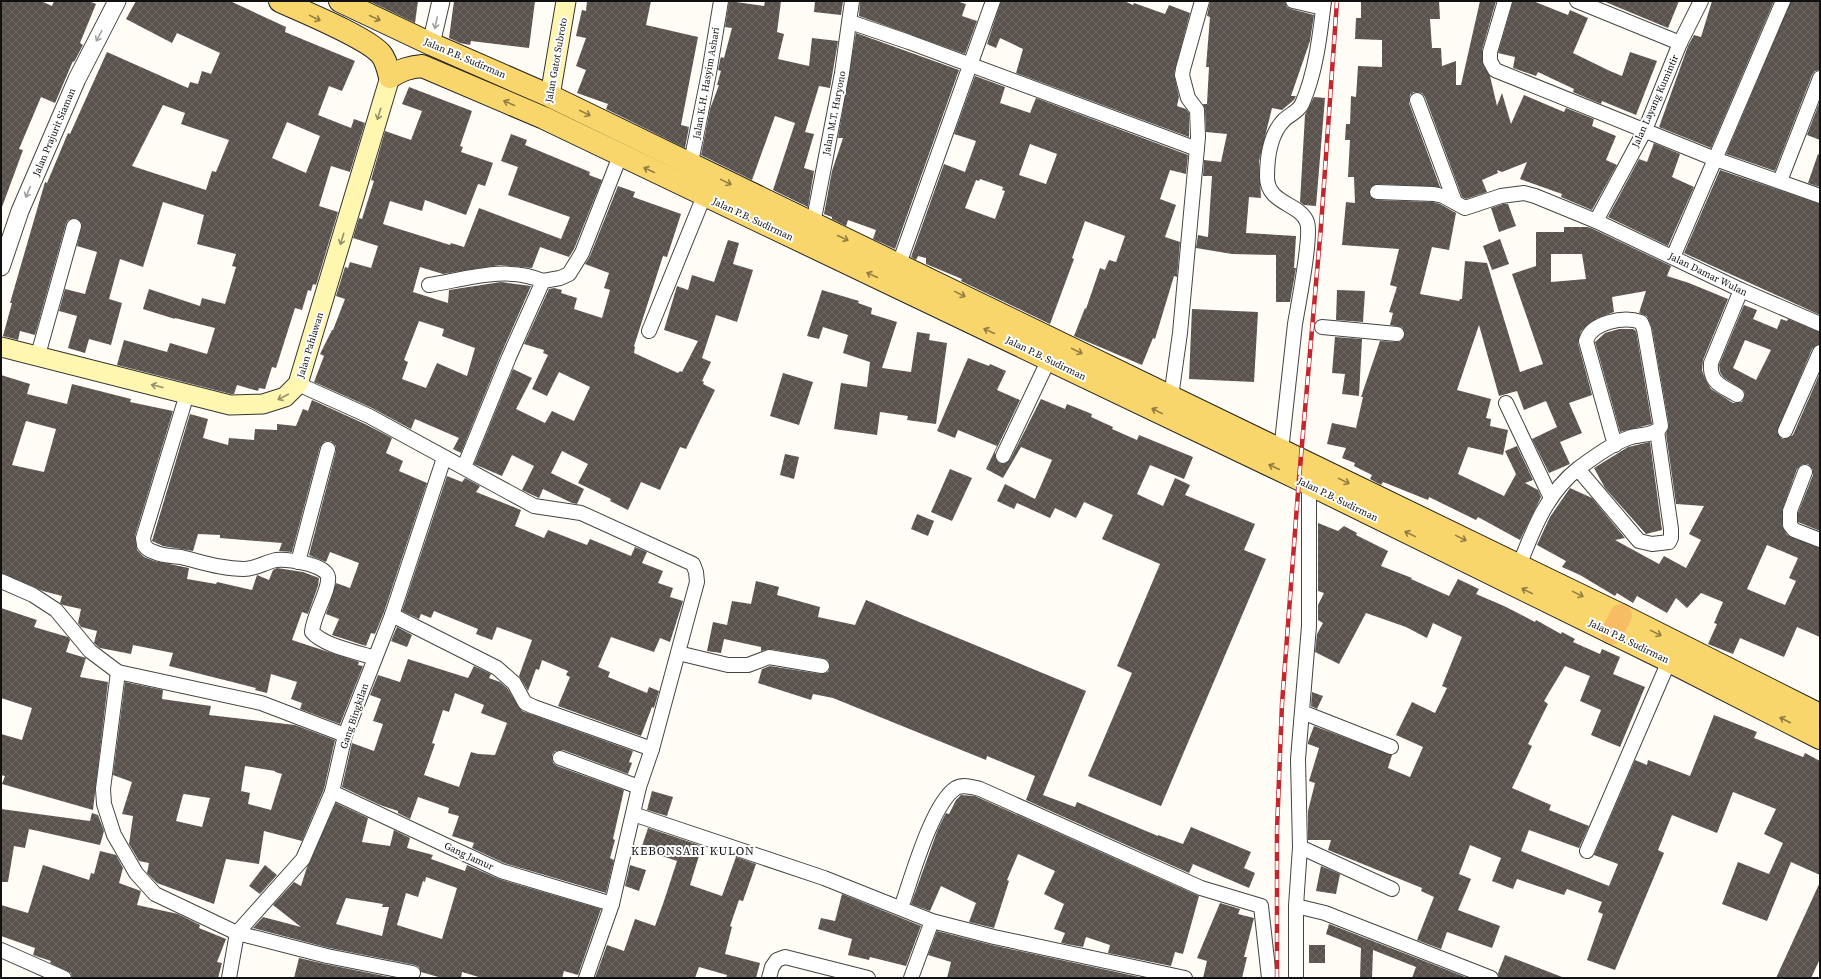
<svg xmlns="http://www.w3.org/2000/svg" width="1821" height="979" viewBox="0 0 1821 979" font-family="'Source Serif 4',serif">
<defs>
<pattern id="building-cross-hatch" width="8" height="8" patternUnits="userSpaceOnUse"><rect width="8" height="8" fill="#5a524d"/><path d="M0 0l8 8M0 8l8-8" fill="none" stroke="#6d6662"/></pattern>
</defs>
<rect width="100%" height="100%" fill="#fffdf5"/>
<g fill="url(#building-cross-hatch)" fill-rule="evenodd">
<path d="M1 1H41L52 6 54 1H89L96 4 80 43 83 45 74 62 73 61 55 103 41 97 19 149 23 150 2 207Z"/>
<path d="M136 1H230L286 27 285 32 355 61 342 91 329 86 318 115 351 128 354 119 365 123 350 172 331 166 319 206 338 212 316 285 313 284 311 291 308 290 302 310 295 308 276 368 272 367 265 389 259 388 258 391 237 385 234 394H231L117 365 124 340 167 352 170 343 207 354 215 328 175 318V319L143 309 149 289 200 306 202 298 225 304 236 267 232 266 236 254 197 244 204 215 163 202 143 267 120 259 109 299 122 303 111 345 89 339 85 353 68 348 77 316 59 311 65 289 85 294 97 252 77 246 82 224 76 218 68 220 66 224 35 335 20 331 18 340 3 336 12 303H10L45 182 47 183 68 133 70 134 107 52 188 88 190 82 198 84 202 71 211 74 220 53 177 33 172 43 126 19ZM163 105 185 113 181 124 229 140 216 172 212 171 206 190 132 166ZM287 122 320 136 306 173 272 158Z"/>
<path d="M369 1H418L415 23Z"/>
<path d="M454 1H535L529 48 471 41 470 45 460 43 449 38Z"/>
<path d="M587 1H651L646 25 698 37 681 125 689 127 685 148 606 109 608 104 577 93 586 70 576 66 586 38 576 36 582 10 586 11Z"/>
<path d="M729 1 764 6 765 1H781L777 32 784 34 778 59 809 66 812 38 838 41 830 88 819 86 805 132 814 134 804 168 814 171 808 207 773 190 795 123 775 116 752 180 701 155 710 109 719 85H717L721 71 718 70 720 60 721 57 724 58 732 28 725 27Z"/>
<path d="M815 1H843L841 15 814 12Z"/>
<path d="M860 1H956L966 4 962 16 977 21 965 54 859 16Z"/>
<path d="M1001 1H1124L1133 5 1134 3 1165 14 1169 5 1190 13 1174 74 1179 97 1177 106 1186 109 1189 113V137L1016 73 1023 49 1000 38 996 48 987 44Z"/>
<path d="M1210 1H1285L1287 7 1291 9 1314 15 1310 41 1291 96H1296L1294 100 1282 110 1272 108 1259 161 1261 198 1249 197 1246 233 1296 236 1294 268H1296L1290 302H1276V255L1232 254 1196 248 1198 235 1208 237 1212 176H1203L1204 160 1221 162 1227 134 1206 132 1205 110 1203 104H1207L1209 67H1206L1210 17 1207 16Z"/>
<path d="M1361 1H1439L1440 19H1430L1432 48H1441L1442 66 1456 61V85H1461L1480 1H1496L1482 50V61L1490 76 1497 106 1502 93 1511 124 1524 95 1564 112 1566 108 1594 119 1592 126 1616 136 1606 160 1617 165 1592 210 1561 197 1562 194 1520 179 1527 162 1502 172 1497 170 1498 173 1482 180 1487 192 1466 199 1462 197 1425 97 1422 93 1414 92 1410 95 1409 103 1440 187 1377 184 1370 188V196L1376 200 1433 202 1440 204 1456 213 1449 250 1432 247 1420 294 1459 301 1460 299H1462L1465 261 1487 263 1520 372 1543 364 1512 274 1536 266V232H1564V227H1588L1593 229 1671 266 1667 276 1689 283 1728 299 1703 360 1702 370 1705 379 1711 389 1733 403 1742 402 1745 395 1744 391 1723 377 1720 372 1719 365 1744 305 1757 310 1753 319 1777 329 1781 319 1787 321 1788 319 1820 332V344L1812 349 1777 432 1782 439H1786L1793 435 1820 373V531L1798 522V513L1813 475V470L1808 464H1803L1797 469 1782 511V526L1787 535 1820 548V637L1797 627 1784 657 1740 638 1733 654 1708 644 1717 624 1714 623 1723 602 1701 593 1687 608 1676 598 1667 613 1637 596 1633 603 1617 593 1615 596 1580 575 1562 567 1566 561 1537 545 1550 517 1570 488 1592 498 1625 538 1615 540 1659 564 1664 556 1686 568 1701 540 1689 534 1704 506 1676 504 1666 434 1669 425 1652 328 1647 316 1639 313 1646 291 1612 297 1614 312 1597 318 1581 331 1578 343 1592 395 1569 403 1582 433 1560 442 1570 464 1549 473 1532 439 1557 427 1546 401 1524 410 1517 391 1499 396 1479 325 1457 390 1491 399 1486 418 1491 419 1490 426 1508 430 1503 455 1468 447 1458 474 1504 496 1516 474 1505 451 1517 446 1533 480 1525 483 1538 490 1541 497 1520 540 1478 517 1476 520 1429 497 1428 500 1383 482 1381 485 1370 479 1372 475 1354 466 1355 463 1342 458 1346 448 1327 444 1332 423 1356 428 1363 397H1361L1380 341 1400 342 1405 334 1402 327 1390 325 1393 313 1389 312 1397 287 1390 285 1399 249 1342 245 1346 202 1355 203 1354 177H1348L1350 140H1345L1346 124H1350L1351 96 1356 97 1358 66 1382 67V40L1355 39 1356 18H1361ZM1551 254H1582L1586 279 1551 282ZM1745 340 1771 350 1756 380 1733 368ZM1767 545 1798 558 1789 578 1796 581 1785 605 1747 589Z"/>
<path d="M1513 1H1533L1568 15 1570 10 1588 18 1573 53 1610 71 1622 76 1630 52 1657 61 1636 115 1602 101 1601 104 1573 92 1574 89 1538 72 1536 76 1513 68 1515 57 1498 53Z"/>
<path d="M1603 1H1679L1668 28Z"/>
<path d="M1712 1H1774L1711 148 1659 127 1688 46 1694 35 1701 37Z"/>
<path d="M1791 1H1820V70L1815 71 1812 75 1775 171 1726 154Z"/>
<path d="M856 33 959 70 895 249 873 239 876 230 848 220 846 226 832 219V217L824 214 832 171 843 138H838Z"/>
<path d="M975 76 1005 87 1000 103 1030 113 1036 98 1188 155 1186 174 1170 170 1160 199 1176 205 1165 237 1180 242 1177 277 1174 276 1155 339 1153 338 1142 365 1074 336 1085 308 1086 309 1100 268 1105 270 1109 260 1116 262 1125 236 1085 221 1072 258 1074 259 1050 324 961 281 962 279 926 264V258L918 256 916 260 911 257 944 164 965 172 976 141 954 134ZM1030 144 1057 154 1046 184 1019 175ZM980 179 1003 187 1002 190 1005 191 995 219 965 208 976 180 979 181Z"/>
<path d="M409 87 472 111 460 146 463 147 461 152 493 163 485 186 478 184 466 215 425 200 422 211 390 201 383 224 450 245 451 243 464 247 479 208 561 239 570 217 508 195 518 167 501 161 511 134 527 140 525 145 590 172 589 175 602 180 574 249 569 257 540 247 532 268 500 265 443 274 420 267 413 292 448 303 449 290 501 282 531 286 501 354 461 453 453 449 459 438 415 419 411 429 372 408 314 382 324 356 320 354 332 330H333L345 299 336 296 345 267 348 268 350 262 371 268 378 246 353 238 359 218 362 219 374 181 371 180 385 131 411 140 422 111 402 104ZM419 321 444 329 442 336 475 348 467 376 437 363 426 388 402 379 408 362 404 360Z"/>
<path d="M1314 97 1325 98 1316 206 1304 205 1300 202 1305 115Z"/>
<path d="M1820 101V140L1807 135Z"/>
<path d="M1654 143 1680 154 1672 177 1694 187 1668 246 1608 217 1639 159 1647 162Z"/>
<path d="M1818 154 1820 155V187L1808 183Z"/>
<path d="M1720 170 1820 204V315L1684 253Z"/>
<path d="M618 186 635 192 633 197 681 214 667 257 663 256 634 346 635 347 634 353 678 373 680 371 682 372 698 341 664 330 677 286 688 290 692 275 714 282 728 240 739 243 733 264 753 270 737 322 716 315 702 358 711 362 702 381 704 382 703 384 715 390 686 449 680 447 660 490 641 482 628 510 610 501 611 499 578 483 588 464 562 451 551 473 584 489 577 504 572 503 543 489 539 498 522 490 534 466 512 455 502 476 474 464 513 369 532 378 516 409 545 423 552 411 574 421 590 387 559 372 547 396 532 389 548 355 543 353 544 350 524 344 549 289 554 288 562 290 561 293 577 298 574 309 602 318 610 290 604 288 609 273 585 264 590 256Z"/>
<path d="M1503 204H1508L1516 226 1499 232 1491 208Z"/>
<path d="M1500 239 1509 264 1492 270 1483 246Z"/>
<path d="M822 290 859 301 858 303 872 308 871 314 897 322 882 368 911 372 917 332 930 334 929 340 947 343 936 424 907 420 908 416 880 412 877 435 834 429 841 383 867 387 870 362 843 353 848 335 823 327 819 339 807 336Z"/>
<path d="M1337 290 1365 291 1363 322 1336 320Z"/>
<path d="M1192 309 1258 312 1254 382 1189 379Z"/>
<path d="M1619 329H1633L1636 331 1652 424 1620 432 1595 342 1605 333Z"/>
<path d="M1335 337 1362 339 1359 396 1342 394 1345 374 1332 373Z"/>
<path d="M968 358 989 366 990 364 1006 371 997 390 1020 400 995 452V457L999 463 1004 464 1010 460 1041 399 1065 409 1067 404 1092 414 1091 417 1113 427 1112 429 1137 440 1139 435 1193 457 1184 479 1150 465 1137 494 1163 506 1175 478 1190 485 1185 495 1255 524 1244 550 1266 559 1161 806 1088 776 1132 673 1117 666 1160 564 1102 539 1113 515 1084 502 1076 518 1055 508 1050 518 1017 503 1014 509 997 501 1005 484 1035 499 1052 460 1021 447 1003 478 986 469 997 446 958 430 955 438 937 431Z"/>
<path d="M783 373 813 382 799 425 770 416Z"/>
<path d="M1 375 30 384 27 394 67 404 72 384 131 399 130 402 173 411 135 536 137 550 144 557 154 561 189 568 187 579 216 584 217 582 252 590 257 575 269 580 273 570 277 568 303 572 319 578 318 586 308 614 302 612 292 640 359 662 358 665 363 666 340 724 300 709 302 703 291 699 297 682 271 674 267 693 255 690 256 688 169 666 173 653 133 645 131 654 100 648 94 643 97 631 81 627 78 623 81 609 63 605 60 603 62 596 43 591 1 573ZM26 421 56 429 44 472 12 465Z"/>
<path d="M312 400 365 424 392 438 386 453 403 461 399 471 427 483 384 612 375 634 371 633 366 646 332 635 339 619 326 614 336 583 350 588 359 563 330 552 326 562 309 555 336 451V446L331 441H325L320 447 292 552 279 551 282 543 220 538V535L198 534 193 551 163 546 152 541 190 414 208 419 203 438 228 445 229 438 254 440 255 429 277 430V424L296 426 303 409 308 411Z"/>
<path d="M1650 442 1662 530 1646 534 1605 488 1594 468 1628 447Z"/>
<path d="M785 454 799 457 794 479 780 475Z"/>
<path d="M950 469 972 478 952 521 931 512Z"/>
<path d="M447 476 462 482 465 478 480 486 476 492 521 510 515 526 544 538 548 530 587 545 590 539 631 556 635 547 647 552 642 563 663 571 658 583 673 588 670 597 683 601 670 642 660 638 654 652 611 637 598 667 610 672 608 677 647 693 649 687 659 691 654 708 652 707 641 736 558 706 570 677 566 675 568 671 542 660 539 670 536 669 528 691 519 676 532 640 497 627 492 640 476 634 478 629 434 611 431 618 421 614 419 619 402 611Z"/>
<path d="M917 514 934 521 928 536 911 529Z"/>
<path d="M1318 523 1338 531 1344 526 1357 533 1356 535 1388 551 1381 566 1412 578 1411 579 1449 596 1458 579 1479 589 1476 594 1504 606 1535 622 1536 620 1561 634 1562 632 1575 639 1573 642 1600 654 1602 649 1620 657 1613 674 1645 687 1620 747 1591 735 1601 710 1580 701 1590 676 1565 666 1544 701 1548 704 1528 744 1532 746 1512 788 1551 805 1549 810 1589 826 1579 848 1529 830 1521 851 1609 886 1618 864 1594 855 1635 760 1647 765 1648 760 1690 776 1714 715 1757 732 1754 738 1803 757 1805 753 1820 761V875L1791 862 1767 921 1722 904 1738 862 1769 874 1783 843 1764 834 1776 809 1733 792 1717 833 1672 815 1658 850 1664 853 1615 970 1587 960 1603 914 1598 912 1602 902 1567 889 1564 895 1517 879 1513 889 1492 881 1501 858 1470 845 1459 874 1471 879 1458 910 1500 926 1492 948 1447 932 1441 949 1417 940 1434 897 1421 891 1422 888 1328 850 1331 840H1308V811L1315 783 1309 781 1319 748 1308 744V742L1314 726 1392 755 1388 768 1410 777 1423 747 1396 735 1412 702 1435 713 1447 688 1442 686 1462 637 1433 623 1427 638 1406 627 1366 613 1339 664 1315 652 1317 634 1323 623 1318 620V605L1324 593 1318 591Z"/>
<path d="M756 581 779 587 777 595 820 607 818 617 855 625 866 600 1086 691 1043 795 1075 807 1077 802 1158 836V835L1183 844 1191 827 1251 852 1244 868 1255 873 1249 888 1193 864 1189 873 1026 800 1035 776 987 756 986 760 833 698 813 694 811 700 758 683 762 669 770 666 821 674 828 672 830 667 828 660 823 658 770 649 761 651V647L724 639 721 653 707 651 713 622 727 625 732 601 751 604Z"/>
<path d="M1 608 37 620 34 627 68 637 70 640 66 652 86 658 80 677 108 682 93 810 2 784 5 776 1 775V734L22 740 32 708 1 698Z"/>
<path d="M397 627 412 635 407 647 391 641Z"/>
<path d="M408 659 468 678 474 666 491 674 489 678 500 682 507 688 522 711 633 751 629 762 632 763 628 774 563 750 555 751 552 755 553 763 557 766 624 790 613 839 615 840 610 858 614 860 606 893 504 863 472 848 474 843 452 836 459 816 448 813 449 808 418 797 410 819 398 813V811L380 805 342 787 352 743 374 751 383 724 373 721 381 699 370 695 378 675 400 682ZM455 693 484 705 481 713 507 723 495 755 478 754 471 752 459 787 424 775 435 744 432 743 443 710 449 712Z"/>
<path d="M125 682 163 690 162 699 211 706 209 715 295 725 335 740 324 789 302 841 264 831 259 864 226 859 214 904 157 883 147 873 149 863 139 861 129 844 133 816 122 814 132 782 113 775ZM245 766 275 771V772L282 774 271 810 248 804 250 793 241 791ZM184 794 210 798 202 827 176 821 183 795Z"/>
<path d="M1312 692 1323 696 1317 709 1311 706Z"/>
<path d="M652 791 673 797 667 816 647 810Z"/>
<path d="M961 795 975 796 1199 896 1183 954 1175 952 1171 966 1108 953 1110 945 1086 937 1083 947 1061 943 1065 933 1054 929 1064 904 1044 894 1055 871 1018 854 1007 880 1009 881 994 928 969 922 976 903 941 886 930 911 911 904 938 829 946 813 949 814 956 800Z"/>
<path d="M336 803 368 818 362 842 390 846 394 830 410 838 407 848 433 855 431 859 465 871 467 865 499 879 601 909 578 975 564 971 562 978H482L462 972 461 978H442L421 972 419 967 415 965 329 948 253 928 263 917 301 927 273 905 294 882 301 886 307 867ZM426 877 457 888 442 939 397 925 406 893 418 897 423 881 425 882ZM346 898 383 904 382 907H389L382 936 336 924Z"/>
<path d="M1 809 90 821 92 813 98 815 104 831 100 845 29 829 25 848 14 846 8 882H1Z"/>
<path d="M648 828 702 846 690 885 722 896 736 857 756 864 743 901 739 900 730 926 732 927 725 954 760 963 756 978H726L727 975 699 967 695 978H595L607 945 624 951 635 919 655 926 664 901 677 861 641 849Z"/>
<path d="M100 851 116 855 123 868 119 883 141 891 137 905 178 914 200 925 199 928 226 939 217 962 222 963 218 978H72L71 973 50 963 51 961 33 955 35 948 1 936V905L28 913 43 865 89 880 91 873 94 874Z"/>
<path d="M265 865 277 875 260 894 249 886Z"/>
<path d="M630 865 646 870 639 891 625 886Z"/>
<path d="M1321 866 1340 874 1336 894 1316 891Z"/>
<path d="M1820 882V959L1811 978H1776Z"/>
<path d="M842 894 921 926 906 966 870 957 869 960 848 955 852 939 818 929 821 918 835 921Z"/>
<path d="M1220 903 1240 909 1238 914 1254 918 1244 957H1247L1242 978H1203L1207 961 1197 958Z"/>
<path d="M1329 924 1468 978H1412L1416 967 1373 950 1372 978H1360L1361 948 1326 934Z"/>
<path d="M937 931 992 945 1144 978H947L951 962 928 955Z"/>
<rect x="1309" y="945" width="16" height="18"/>
<path d="M1505 955 1562 977 1561 978H1499L1498 973Z"/>
<path d="M299 958 325 964 394 978H294Z"/>
</g>
<g fill="none" stroke-linecap="round" stroke-linejoin="round">
<defs>
<g id="minor">
<path d="M1293 1 1323 8"/>
<path d="M1505 1 1490 52V61L1495 70 1715 159 1820 196"/>
<path d="M1577 1 1680 43"/>
<path d="M850 22 909 42 1197 149"/>
<path d="M1417 100 1455 202"/>
<path d="M689 172 709 73 721 1"/>
<path d="M1780 181 1820 78"/>
<path d="M1377 192 1434 194 1443 196 1465 208 1501 196 1524 193 1535 196 1596 221 1741 290 1820 324"/>
<path d="M1596 221 1645 130 1680 43 1701 1"/>
<path d="M813 224 842 73 852 1"/>
<path d="M1673 257 1783 1"/>
<path d="M899 264 993 1"/>
<path d="M543 281 560 278 569 274 582 253 620 156"/>
<path d="M429 285C466 279 507 265 543 281L509 357 464 467"/>
<path d="M1322 327 1397 334"/>
<path d="M649 331 704 196"/>
<path d="M38 355 74 226"/>
<path d="M298 384 369 416 534 506 581 513 693 564 696 572 697 582 652 749 639 787 612 904 586 978"/>
<path d="M187 394 143 538 144 545C147 549 150 551 154 552 162 556 172 556 181 557 202 562 222 569 244 569 256 569 265 562 276 560 287 559 326 564 328 577 330 590 313 615 312 632 324 646 357 652 375 658"/>
<path d="M1737 395C1722 386 1709 383 1711 363L1741 290"/>
<path d="M1171 397 1180 333 1198 137 1197 110 1188 98 1182 75 1183 69 1202 1"/>
<path d="M1506 403 1551 498"/>
<path d="M1785 431 1820 352"/>
<path d="M1281 451C1286 409 1290 366 1295 324 1298 306 1312 235 1307 222 1300 203 1267 204 1267 177 1267 158 1270 134 1284 120 1289 115 1299 111 1302 104 1316 72 1320 35 1324 1"/>
<path d="M1003 456 1049 359"/>
<path d="M1578 469 1639 541 1652 544 1669 542 1671 538V529L1657 431"/>
<path d="M1805 472 1790 511V525L1794 530 1820 540"/>
<path d="M298 562 328 449"/>
<path d="M1519 566C1533 530 1547 492 1579 468 1594 457 1613 443 1631 437 1641 434 1656 436 1661 426L1644 329 1641 322C1624 316 1591 322 1586 341L1615 445"/>
<path d="M1 581 33 595 56 610 90 651 118 672 261 703 345 735"/>
<path d="M392 615 497 668 514 683 525 703 534 707 652 749"/>
<path d="M678 653 728 665H748L769 657 822 666"/>
<path d="M118 672 103 789 104 804 114 835 136 873 155 894 237 933 327 956 413 973"/>
<path d="M1302 712 1391 747"/>
<path d="M560 758 639 787"/>
<path d="M332 792 501 871 612 904"/>
<path d="M633 814 824 878 932 921 994 937 1185 978"/>
<path d="M1300 847 1392 889"/>
<path d="M1587 851 1669 661"/>
<path d="M1296 906 1325 913 1491 978"/>
<path d="M901 908C911 880 932 803 956 788 963 784 972 787 980 789L1201 888 1261 906 1269 978"/>
<path d="M1 950 64 978"/>
<path d="M229 978 237 933 303 859 332 792 345 735 392 615 444 458"/>
<path d="M769 978 772 967 777 960 785 957 868 978"/>
<path d="M911 978 932 921"/>
<path d="M1296 978V906L1300 847 1298 759 1309 626V485"/>
</g>
<g id="tertiary">
<path d="M431 44 441 1"/>
<path d="M1 267 20 211 77 79 117 1"/>
</g>
<g id="secondary">
<path d="M550 96 566 1"/>
<path d="M1 347 230 405 263 404 285 397 298 384 390 77"/>
</g>
<g id="primary">
<path d="M280 1C304 12 366 37 381 54 386 60 388 69 390 77 401 70 409 67 422 66L544 118 1299 479 1669 661 1820 738"/>
<path d="M340 1 431 44 550 96 1621 615 1820 715"/>
</g>
<path id="trunk" d="M1612 633 1621 615"/>
</defs>
<use href="#minor" stroke="#444" stroke-width="16"/>
<use href="#tertiary" stroke="#444" stroke-width="19"/>
<use href="#secondary" stroke="#333" stroke-width="21"/>
<use href="#primary" stroke="#222" stroke-width="24"/>
<use href="#trunk" stroke="#222" stroke-width="24"/>
<use href="#minor" stroke="#fff" stroke-width="14"/>
<use href="#tertiary" stroke="#fff" stroke-width="17"/>
<use href="#secondary" stroke="#fff6b0" stroke-width="19"/>
<use href="#primary" stroke="#f9d66b" stroke-width="22"/>
<use href="#trunk" stroke="#f7bc64" stroke-width="22"/>
<defs>
<path id="rail" d="M1277 978V830L1282 704 1299 479 1321 226 1337 1"/>
</defs>
<use href="#rail" stroke="#c4262e" stroke-width="4.5"/>
<use href="#rail" stroke="#fff" stroke-width="3" stroke-dasharray="9" stroke-linecap="butt"/>
</g>
<defs><path id="oneway-shaft" d="M-6 0H5M1.5-3L5.5 0L1.5 3" fill="none" stroke-width="1.6" stroke-linecap="round" stroke-linejoin="round"/></defs>
<g stroke="#917d42">
<use href="#oneway-shaft" transform="translate(315 18) rotate(26)"/>
<use href="#oneway-shaft" transform="translate(375 18) rotate(25)"/>
<use href="#oneway-shaft" transform="translate(509 103) rotate(-156)"/>
<use href="#oneway-shaft" transform="translate(585 113) rotate(26)"/>
<use href="#oneway-shaft" transform="translate(649 170) rotate(-155)"/>
<use href="#oneway-shaft" transform="translate(726 182) rotate(26)"/>
<use href="#oneway-shaft" transform="translate(843 238) rotate(25)"/>
<use href="#oneway-shaft" transform="translate(872 275) rotate(-155)"/>
<use href="#oneway-shaft" transform="translate(960 294) rotate(26)"/>
<use href="#oneway-shaft" transform="translate(989 331) rotate(-155)"/>
<use href="#oneway-shaft" transform="translate(1077 351) rotate(26)"/>
<use href="#oneway-shaft" transform="translate(1157 411) rotate(-154)"/>
<use href="#oneway-shaft" transform="translate(1274 467) rotate(-155)"/>
<use href="#oneway-shaft" transform="translate(1344 481) rotate(26)"/>
<use href="#oneway-shaft" transform="translate(1410 534) rotate(-154)"/>
<use href="#oneway-shaft" transform="translate(1461 538) rotate(26)"/>
<use href="#oneway-shaft" transform="translate(1527 591) rotate(-154)"/>
<use href="#oneway-shaft" transform="translate(1578 594) rotate(26)"/>
<use href="#oneway-shaft" transform="translate(1656 633) rotate(26)"/>
<use href="#oneway-shaft" transform="translate(1785 720) rotate(-153)"/>
</g>
<g stroke="#a0a0a0">
<use href="#oneway-shaft" transform="translate(436 23) rotate(102)"/>
<use href="#oneway-shaft" transform="translate(99 36) rotate(118)"/>
<use href="#oneway-shaft" transform="translate(28 192) rotate(113)"/>
</g>
<g stroke="#948f68">
<use href="#oneway-shaft" transform="translate(379 114) rotate(107)"/>
<use href="#oneway-shaft" transform="translate(342 239) rotate(107)"/>
<use href="#oneway-shaft" transform="translate(157 386) rotate(-166)"/>
<use href="#oneway-shaft" transform="translate(283 397) rotate(152)"/>
</g>
<g text-anchor="middle" dominant-baseline="central" stroke-width="4" stroke-linejoin="round" paint-order="stroke">
<g font-size="10" fill="#111" stroke="#fff">
<text transform="translate(465 58) rotate(23)">Jalan P.B. Sudirman</text>
<text transform="translate(556 60) rotate(-80)">Jalan Gatot Subroto</text>
<text transform="translate(706 83) rotate(-80)">Jalan K.H. Hasyim Ashari</text>
<text transform="translate(1655 101) rotate(-66)">Jalan Layang Kumintir</text>
<text transform="translate(834 113) rotate(-79)">Jalan M.T. Haryono</text>
<text transform="translate(54 132) rotate(-67)">Jalan Prajurit Siaman</text>
<text transform="translate(753 219) rotate(25)">Jalan P.B. Sudirman</text>
<text transform="translate(1708 274) rotate(26)">Jalan Damar Wulan</text>
<text transform="translate(310 345) rotate(-73)">Jalan Pahlawan</text>
<text transform="translate(1046 358) rotate(26)">Jalan P.B. Sudirman</text>
<text transform="translate(1338 499) rotate(26)">Jalan P.B. Sudirman</text>
<text transform="translate(1629 641) rotate(26)">Jalan P.B. Sudirman</text>
<text transform="translate(354 716) rotate(-71)">Gang Bingkilan</text>
<text transform="translate(469 856) rotate(25)">Gang Jamur</text>
</g>
<g font-size="12" letter-spacing="1" fill="#111" stroke="#fff">
<text x="693" y="851">KEBONSARI KULON</text>
</g>
</g>
<rect width="1821" height="979" fill="none" stroke="#111111" stroke-width="4"/>
</svg>
